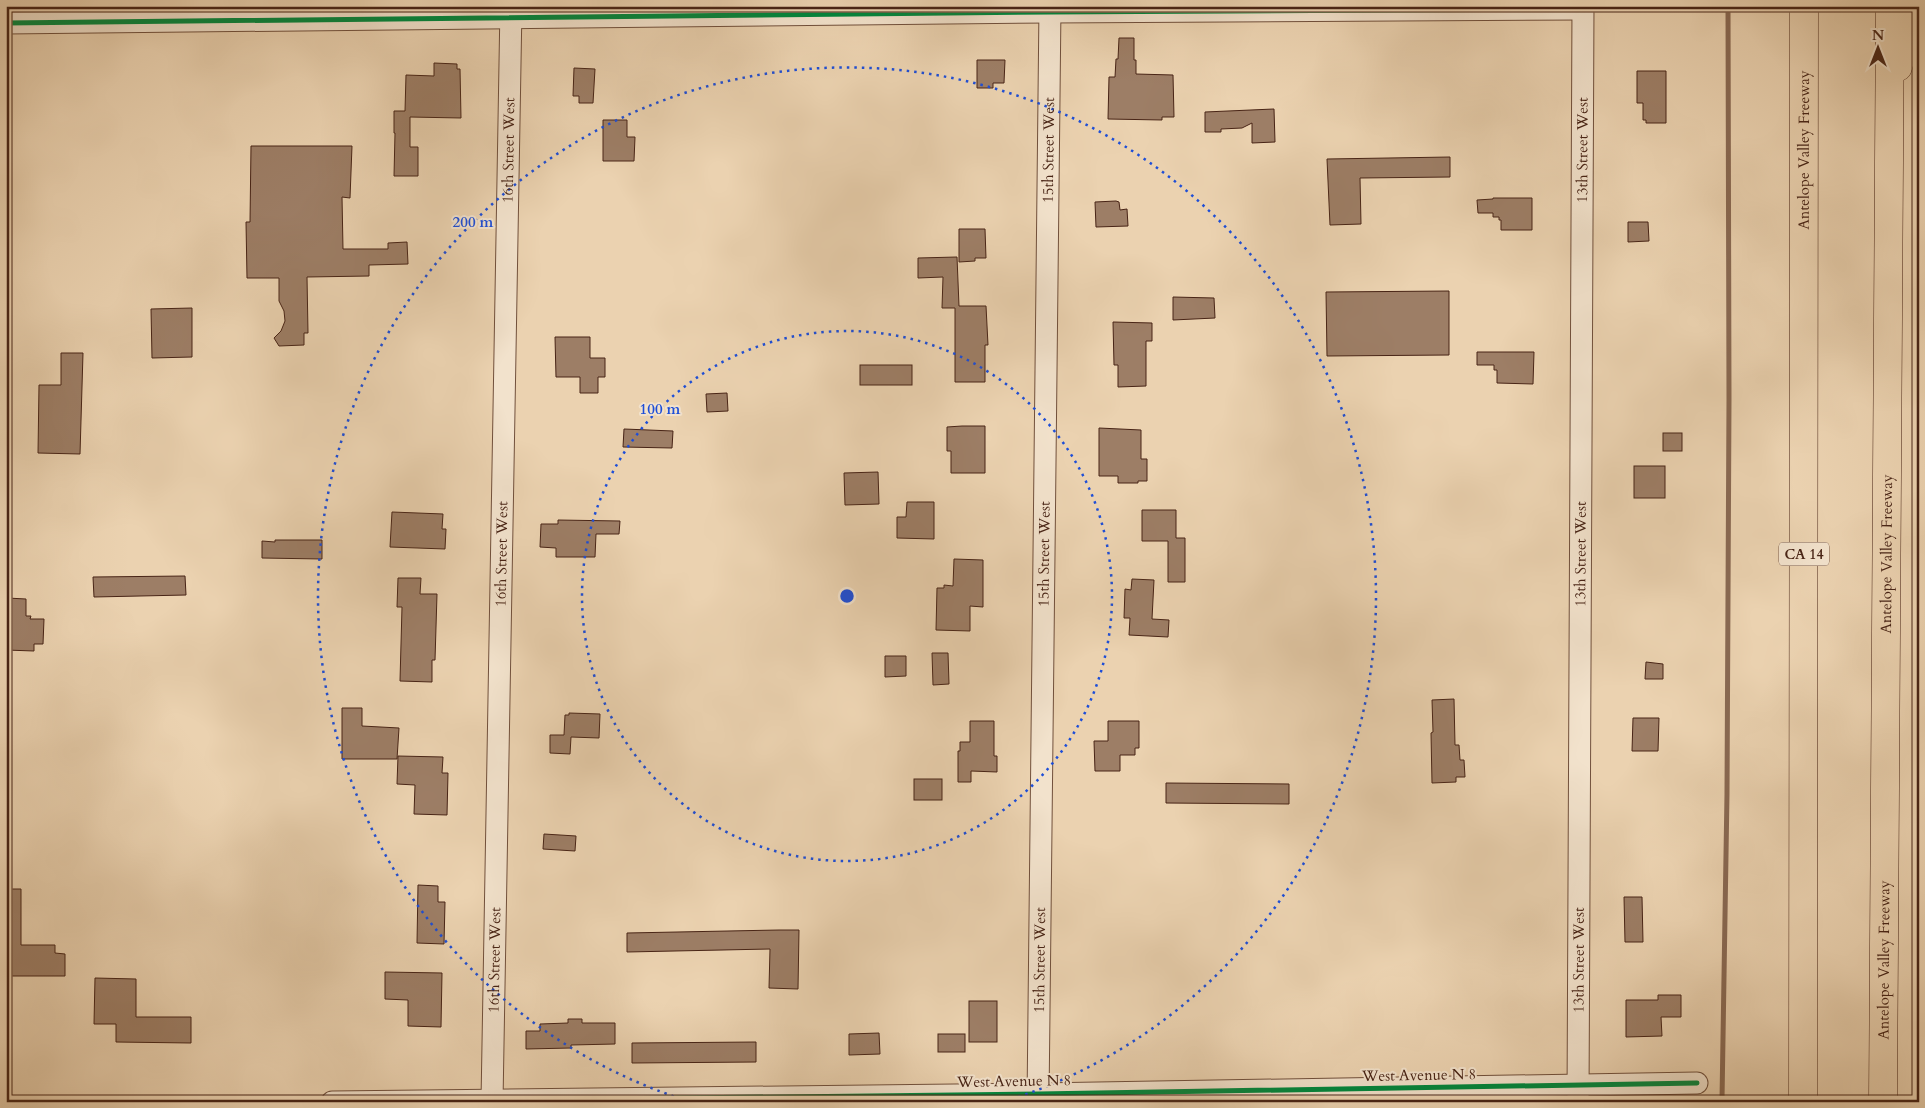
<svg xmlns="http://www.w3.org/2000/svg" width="1925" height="1108" viewBox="0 0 1925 1108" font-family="Cardo,serif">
<rect width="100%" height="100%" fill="#ebd2b0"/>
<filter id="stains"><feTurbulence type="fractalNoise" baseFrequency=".004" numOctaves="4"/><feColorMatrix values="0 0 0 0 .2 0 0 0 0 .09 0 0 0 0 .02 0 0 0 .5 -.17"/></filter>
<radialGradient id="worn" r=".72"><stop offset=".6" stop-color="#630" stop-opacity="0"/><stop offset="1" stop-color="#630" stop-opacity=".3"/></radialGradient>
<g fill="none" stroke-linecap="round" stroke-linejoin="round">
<path stroke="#896953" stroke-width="5" d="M1722 1102C1723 999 1726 896 1727 794 1729 531 1730 269 1728 6"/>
</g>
<g fill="#9d7e66" stroke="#482416">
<path d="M1119 38H1134V60H1136V74L1173 75 1174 117H1162V120L1108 119 1109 77H1115L1116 59H1118Z"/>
<path d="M977 60H1005L1004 83H993V88H977Z"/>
<path d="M434 63 457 64V69H460L461 118 410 117V147H418V176H394L395 133H394V111H405L406 75 434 76Z"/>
<path d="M574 68 595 69 593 103H579V96H573Z"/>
<path d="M1637 71H1666V123H1646V120H1643V103H1637Z"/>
<path d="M1274 109 1275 142 1252 143V123L1242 128 1221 129V132H1205V112Z"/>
<path d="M603 120H627V137H635L634 161H603Z"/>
<path d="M251 146H352L350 198 342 197 343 249H388V243L407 242 408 264 369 265V276L307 277 308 333H304V345L279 346 274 338 281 331 285 321 284 311 279 301V278H247L246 222H250Z"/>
<path d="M1450 157V177L1360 178 1361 224 1330 225 1327 159Z"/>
<path d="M1493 198H1532V230H1501V220H1499V217H1493V213H1478L1477 200 1493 199Z"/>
<path d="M1116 201 1119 202 1120 210 1127 209 1128 226 1096 227 1095 202Z"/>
<path d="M1628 222H1648L1649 241 1628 242Z"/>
<path d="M959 229H985L986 258H975V261L959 262Z"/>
<path d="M957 257 959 306H986L988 345H985V382H955V308H942L943 277 918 278V258Z"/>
<path d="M1449 291V355L1327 356 1326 292Z"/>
<path d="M1173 297 1214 298 1215 318 1173 320Z"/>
<path d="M192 308V357L152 358 151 309Z"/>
<path d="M1113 322 1152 323V341H1146V386L1118 387V365H1114Z"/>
<path d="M555 337H590V358H605V377H598V393H580V377H556Z"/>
<path d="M1477 352H1534L1533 384 1497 383V370H1494V365H1477Z"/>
<path d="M61 353H83L80 454 38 453 39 385H61Z"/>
<rect x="860" y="365" width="52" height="20"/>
<path d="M727 393 728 411 707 412 706 394Z"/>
<path d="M962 426H985V473H951V451H947V427Z"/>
<path d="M1099 428 1141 430V459H1147V481H1138V483H1118V476H1099Z"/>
<path d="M624 429 673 431 672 448 623 447Z"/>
<rect x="1663" y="433" width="19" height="18"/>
<rect x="1634" y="466" width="31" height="32"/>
<path d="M878 472 879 504 845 505 844 473Z"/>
<path d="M907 502H934V539L897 538V517H906Z"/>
<path d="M1142 510H1176V538H1185V582H1168V541H1142Z"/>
<path d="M392 512 443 514 442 529H446L445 549 390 547Z"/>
<path d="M558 520 620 521 619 534H596L595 557H556V548L540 547 541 524H558Z"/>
<path d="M275 540H322V559L262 558V541L275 542Z"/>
<path d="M954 559 983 560V607L970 606V631L936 630 937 588H944V585L953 586Z"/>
<path d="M185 576 186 595 94 597 93 577Z"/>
<path d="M398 578H421L420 594H437L435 660H432V682L400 681 402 607H397Z"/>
<path d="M1132 579 1154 580 1152 619 1169 620 1168 637 1129 635 1130 618H1124L1125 589 1131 590Z"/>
<path d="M7 598 26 599V616H31L30 619H44L43 644H34V651L6 650Z"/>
<path d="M932 653H948L949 684 933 685Z"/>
<path d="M885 656H906V676L885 677Z"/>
<path d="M1646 662 1663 664V679H1645Z"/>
<path d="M1454 699 1455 745H1459L1460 760H1464L1465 777H1456V782L1432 783 1431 733 1433 732 1432 700Z"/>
<path d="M342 708H362V726L399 728 397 759H342Z"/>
<path d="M569 713 600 714 599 738 571 737 570 754 550 753V735H564L565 715H569Z"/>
<path d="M1633 718H1659L1658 751H1632Z"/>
<path d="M970 721H994V756H997V772L971 771V782H958V751H960V742H970Z"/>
<path d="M1108 721H1139V748H1135V755H1120V771H1095L1094 741H1108Z"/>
<path d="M398 756 443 757 442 773H448L447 815 414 814 415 785 397 784Z"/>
<rect x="914" y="779" width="28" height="21"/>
<path d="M1166 783 1289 784V804L1166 803Z"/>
<path d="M544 834 576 836 575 851 543 849Z"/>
<path d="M418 885 438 886V902H445L444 944 417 943Z"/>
<path d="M6 889H21V945H55V953L65 954V976H6Z"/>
<path d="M1624 897H1642L1643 942H1625Z"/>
<path d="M779 930H799L798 989 769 988 770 949 627 952V933Z"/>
<path d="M385 972 442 973 441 1027 408 1026V1000L385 999Z"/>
<path d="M95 978 136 979V1017H191V1043L116 1042V1024H94Z"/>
<path d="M1658 995H1681V1017H1661L1662 1036 1626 1037V1000H1658Z"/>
<rect x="969" y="1001" width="28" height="41"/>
<path d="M568 1019H582V1023H615V1044L571 1045V1048L526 1049V1031H540V1024L568 1023Z"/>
<path d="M879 1033 880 1054 849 1055V1034Z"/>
<rect x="938" y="1034" width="27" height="18"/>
<path d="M756 1042V1062L632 1063V1043Z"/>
</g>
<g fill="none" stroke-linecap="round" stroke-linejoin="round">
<defs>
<g id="street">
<path d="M6 23 1050 12 1583 9"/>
<path d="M332 1102 1039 1094 1697 1083"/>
<path id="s1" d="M492 1102 511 6"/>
<path id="s2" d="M1038 1102 1050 6"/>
<path id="s3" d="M1578 1102 1583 6"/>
</g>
<g id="highway">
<path d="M1898 67 1912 22 1914 6"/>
<path id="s4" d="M1803 1102 1804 6"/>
<path id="s5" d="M1883 1102 1890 6"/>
</g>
</defs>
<use href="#street" stroke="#71503c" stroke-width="23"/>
<use href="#highway" stroke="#482416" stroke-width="29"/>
<use href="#street" stroke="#f2e2cc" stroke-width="21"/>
<use href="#highway" stroke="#ebd2b0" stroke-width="28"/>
<defs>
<g id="cycleway">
<path d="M6 23 1050 12 1583 9"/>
<path d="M332 1102 1039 1094 1697 1083"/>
</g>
</defs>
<use href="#cycleway" stroke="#f2e2cc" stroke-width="8"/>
<use href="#cycleway" stroke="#00873e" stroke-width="5"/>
</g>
<g fill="none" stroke="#1d4ed8" stroke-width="2.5" stroke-dasharray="2.5 5">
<circle cx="847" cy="596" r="265"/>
<path d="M688 1101A529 529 0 1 1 1006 1101"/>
</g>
<g text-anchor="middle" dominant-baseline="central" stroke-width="4" stroke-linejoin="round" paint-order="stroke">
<rect fill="#f2e2cc" stroke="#7b5d4d" stroke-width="1" x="1779" y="542.5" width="50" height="23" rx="4"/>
<g font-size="14" font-weight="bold" fill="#482416">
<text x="1804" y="554">CA 14</text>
</g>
<g font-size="15" fill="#482416" stroke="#f2e2cc">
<text stroke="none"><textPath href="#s1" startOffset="952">16th Street West</textPath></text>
<text stroke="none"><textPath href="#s2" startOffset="952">15th Street West</textPath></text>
<text stroke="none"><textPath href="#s3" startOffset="952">13th Street West</textPath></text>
<text stroke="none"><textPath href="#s4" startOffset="952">Antelope Valley Freeway</textPath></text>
<text stroke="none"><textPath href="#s1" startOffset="548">16th Street West</textPath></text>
<text stroke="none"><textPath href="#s2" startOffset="548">15th Street West</textPath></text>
<text stroke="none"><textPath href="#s3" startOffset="548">13th Street West</textPath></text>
<text stroke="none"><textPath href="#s5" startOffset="548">Antelope Valley Freeway</textPath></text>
<text stroke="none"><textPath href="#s1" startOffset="142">16th Street West</textPath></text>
<text stroke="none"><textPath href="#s2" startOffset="142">15th Street West</textPath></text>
<text stroke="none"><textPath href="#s3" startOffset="142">13th Street West</textPath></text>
<text stroke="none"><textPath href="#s5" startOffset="142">Antelope Valley Freeway</textPath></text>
<text transform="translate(1419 1075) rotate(-1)">West Avenue N 8</text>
<text transform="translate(1014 1081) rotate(-1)">West Avenue N 8</text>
</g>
</g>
<circle cx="847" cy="596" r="8" fill="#1d4ed8" stroke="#f2e2cc" stroke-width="2.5"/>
<g font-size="15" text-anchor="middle" font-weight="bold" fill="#1d4ed8" stroke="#f2e2cc" stroke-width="4" stroke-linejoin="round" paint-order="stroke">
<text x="473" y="227">200 m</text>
<text x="660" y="414">100 m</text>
</g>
<rect width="1925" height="1108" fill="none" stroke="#ebd2b0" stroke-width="25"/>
<rect x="8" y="8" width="1910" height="1093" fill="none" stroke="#482416" stroke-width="2.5"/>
<rect x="12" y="12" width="1900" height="1083" fill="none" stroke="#482416"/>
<g transform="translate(1878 48)" stroke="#f2e2cc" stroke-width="4" paint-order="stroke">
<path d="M0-4L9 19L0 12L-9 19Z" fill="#482416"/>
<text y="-8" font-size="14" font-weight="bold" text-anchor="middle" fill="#482416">N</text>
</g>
<rect width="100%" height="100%" filter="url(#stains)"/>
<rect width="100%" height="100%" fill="url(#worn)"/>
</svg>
